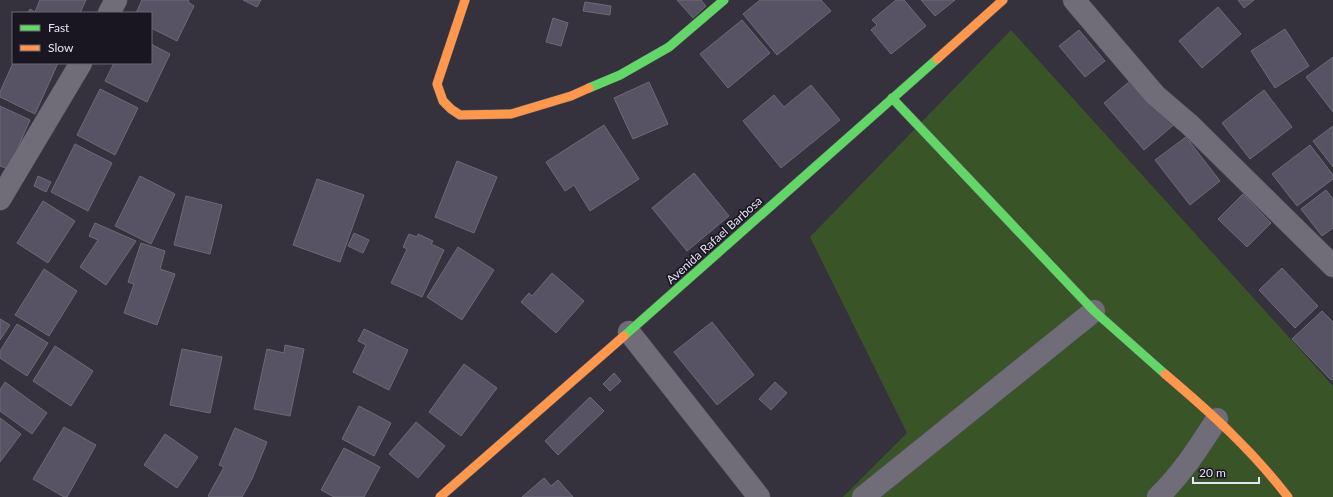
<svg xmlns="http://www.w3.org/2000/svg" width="1333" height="497" viewBox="0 0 1333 497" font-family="Lato,sans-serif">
<rect width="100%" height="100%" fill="#35323e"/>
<path fill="#395527" d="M1011 30 1333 386V497H843L907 433 810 237Z"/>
<g fill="#575264" stroke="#6d6b76">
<path d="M40 0H86L80 13H28L30 9 35 12Z"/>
<path d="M142 0H189L188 2 194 6 177 41 151 28V13H136Z"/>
<path d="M243 0H261L257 7Z"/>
<path d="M677 0H701L706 6 693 18Z"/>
<path d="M760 0H821L831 11 777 55 743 14Z"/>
<path d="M896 0H904L926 26 891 54 871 30 877 25 872 20Z"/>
<path d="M921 0H955L935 16Z"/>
<path d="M1238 0H1254L1244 8Z"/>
<path d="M585 2 611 6 610 15 583 11Z"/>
<path d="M1218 7 1241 34 1202 68 1179 41Z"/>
<path d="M553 18 568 23 561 46 546 42Z"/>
<path d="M742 20 770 53 728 88 700 54Z"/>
<path d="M1285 29 1309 66 1275 88 1251 51Z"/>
<path d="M1079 30 1105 61 1085 77 1059 46Z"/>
<path d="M151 44 170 54 147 102 105 81 114 63H151Z"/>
<path d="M1333 57V112L1306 77Z"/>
<path d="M13 63H58L35 114 0 97V92Z"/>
<path d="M1136 76 1176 123 1144 150 1104 103Z"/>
<path d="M649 82 668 124 633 139 614 98Z"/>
<path d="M811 85 840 120 781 168 743 121 774 95 784 107Z"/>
<path d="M100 89 138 108 115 155 77 135Z"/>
<path d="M1264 90 1292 127 1250 159 1222 123Z"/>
<path d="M0 106 30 120 8 169 0 166Z"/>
<path d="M604 125 639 179 590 211 574 185 565 191 546 162Z"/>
<path d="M1333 126V167L1313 141Z"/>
<path d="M1186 137 1220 181 1190 205 1155 160Z"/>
<path d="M75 144 112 163 88 211 51 192Z"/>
<path d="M1310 145 1333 175V179L1297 206 1272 174Z"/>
<path d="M457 161 497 177 474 233 435 217Z"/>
<path d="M694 173 729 216 687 251 652 208Z"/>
<path d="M38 176 51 182 46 192 34 186Z"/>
<path d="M140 176 175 194 151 244 115 226Z"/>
<path d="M317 179 364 195 340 262 293 245Z"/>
<path d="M1326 190 1333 199V228L1322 236 1301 209Z"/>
<path d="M1243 194 1271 223 1247 247 1218 219Z"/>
<path d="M186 196 222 205 210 254 174 245Z"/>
<path d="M43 201 75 221 48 263 17 243Z"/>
<path d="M95 223 136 241 106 285 80 267 98 240 89 236Z"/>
<path d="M354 233 369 240 363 253 348 246Z"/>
<path d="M409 234 417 237 418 234 433 241 431 244 444 250 422 297 391 283 407 249 403 247Z"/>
<path d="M141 243 165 251 160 269 175 274 157 325 124 313 134 284 128 282Z"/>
<path d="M458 247 494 270 462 320 427 297Z"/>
<path d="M1282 268 1318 306 1295 328 1259 290Z"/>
<path d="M44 269 77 291 49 336 15 315Z"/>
<path d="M552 273 584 301 556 333 521 302 529 293 532 296Z"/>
<path d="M1322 311 1333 322V379L1331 380 1292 339Z"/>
<path d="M0 319 10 325 0 340Z"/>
<path d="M712 322 754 375 717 405 674 352Z"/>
<path d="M17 324 48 343 27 376 0 358V351Z"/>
<path d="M364 329 408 350 389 390 353 372 366 345 358 341Z"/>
<path d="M285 345 304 349 290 416 254 409 267 349 284 353Z"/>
<path d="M55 346 93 371 71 406 33 381Z"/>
<path d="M182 349 222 357 210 413 170 405Z"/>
<path d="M464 364 497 388 461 436 429 412Z"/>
<path d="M614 373 621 381 610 391 603 384Z"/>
<path d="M5 382 47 413 32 434 0 411V390Z"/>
<path d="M775 382 787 393 771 410 759 399Z"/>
<path d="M590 397 604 411 558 455 545 441Z"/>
<path d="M359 406 391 423 374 456 342 439Z"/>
<path d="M0 418 21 434 0 462Z"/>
<path d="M416 422 445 446 418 478 389 454Z"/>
<path d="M64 427 96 445 67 497H64L33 479Z"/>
<path d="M235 428 267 442 252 479 242 497H210L208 496 224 467 219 465Z"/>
<path d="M165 434 198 457 177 488 144 465Z"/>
<path d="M344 448 380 467 364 497H334L321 490Z"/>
<path d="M544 478 551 486 558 480 573 497H522Z"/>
</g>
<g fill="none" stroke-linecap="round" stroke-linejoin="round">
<defs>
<g id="street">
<path d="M1074 0 1155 95 1190 125 1333 266"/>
<path d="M109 13 116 0"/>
<path d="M0 199 81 63"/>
<path d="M629 332 759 497"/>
<path d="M863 497 1094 311"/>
<path d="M1158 497C1182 474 1199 447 1217 419"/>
</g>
<g id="fast">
<path d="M589 88 620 75 669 47 724 0"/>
<path d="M892 98 1094 311 1165 374"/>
<path d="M624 336 937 59"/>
</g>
<g id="slow">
<path d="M465 0 437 84 443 101 451 109 460 115 511 114 571 96 589 88"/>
<path d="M937 59 1003 0"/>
<path d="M1165 374C1211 413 1251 449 1288 497"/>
<path d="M440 497 624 336"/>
</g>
</defs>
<use href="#street" stroke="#524f5a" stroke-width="23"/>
<use href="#fast" stroke="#524f5a" stroke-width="10"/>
<use href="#slow" stroke="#524f5a" stroke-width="10"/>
<use href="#street" stroke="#706d78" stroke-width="22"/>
<use href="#fast" stroke="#63d668" stroke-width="9"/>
<use href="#slow" stroke="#ff974d" stroke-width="9"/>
</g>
<g text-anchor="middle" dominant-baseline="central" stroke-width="3.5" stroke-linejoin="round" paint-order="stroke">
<g font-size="12" fill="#e6e3f3" stroke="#191621">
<text transform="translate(714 240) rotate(-42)">Avenida Rafael Barbosa</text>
</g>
</g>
<rect x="12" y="12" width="140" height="52" fill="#191621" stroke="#6b6875"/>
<rect x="20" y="25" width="20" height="6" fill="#63d668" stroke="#6b6875"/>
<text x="48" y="32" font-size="12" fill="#e6e3f3">Fast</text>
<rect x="20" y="45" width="20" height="6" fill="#ff974d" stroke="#6b6875"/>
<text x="48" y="52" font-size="12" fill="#e6e3f3">Slow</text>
<path d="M1193 477v6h66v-6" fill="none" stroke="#e6e3f3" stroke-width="2"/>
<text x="1199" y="477" font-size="12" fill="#e6e3f3" stroke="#191621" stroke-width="3" paint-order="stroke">20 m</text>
</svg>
